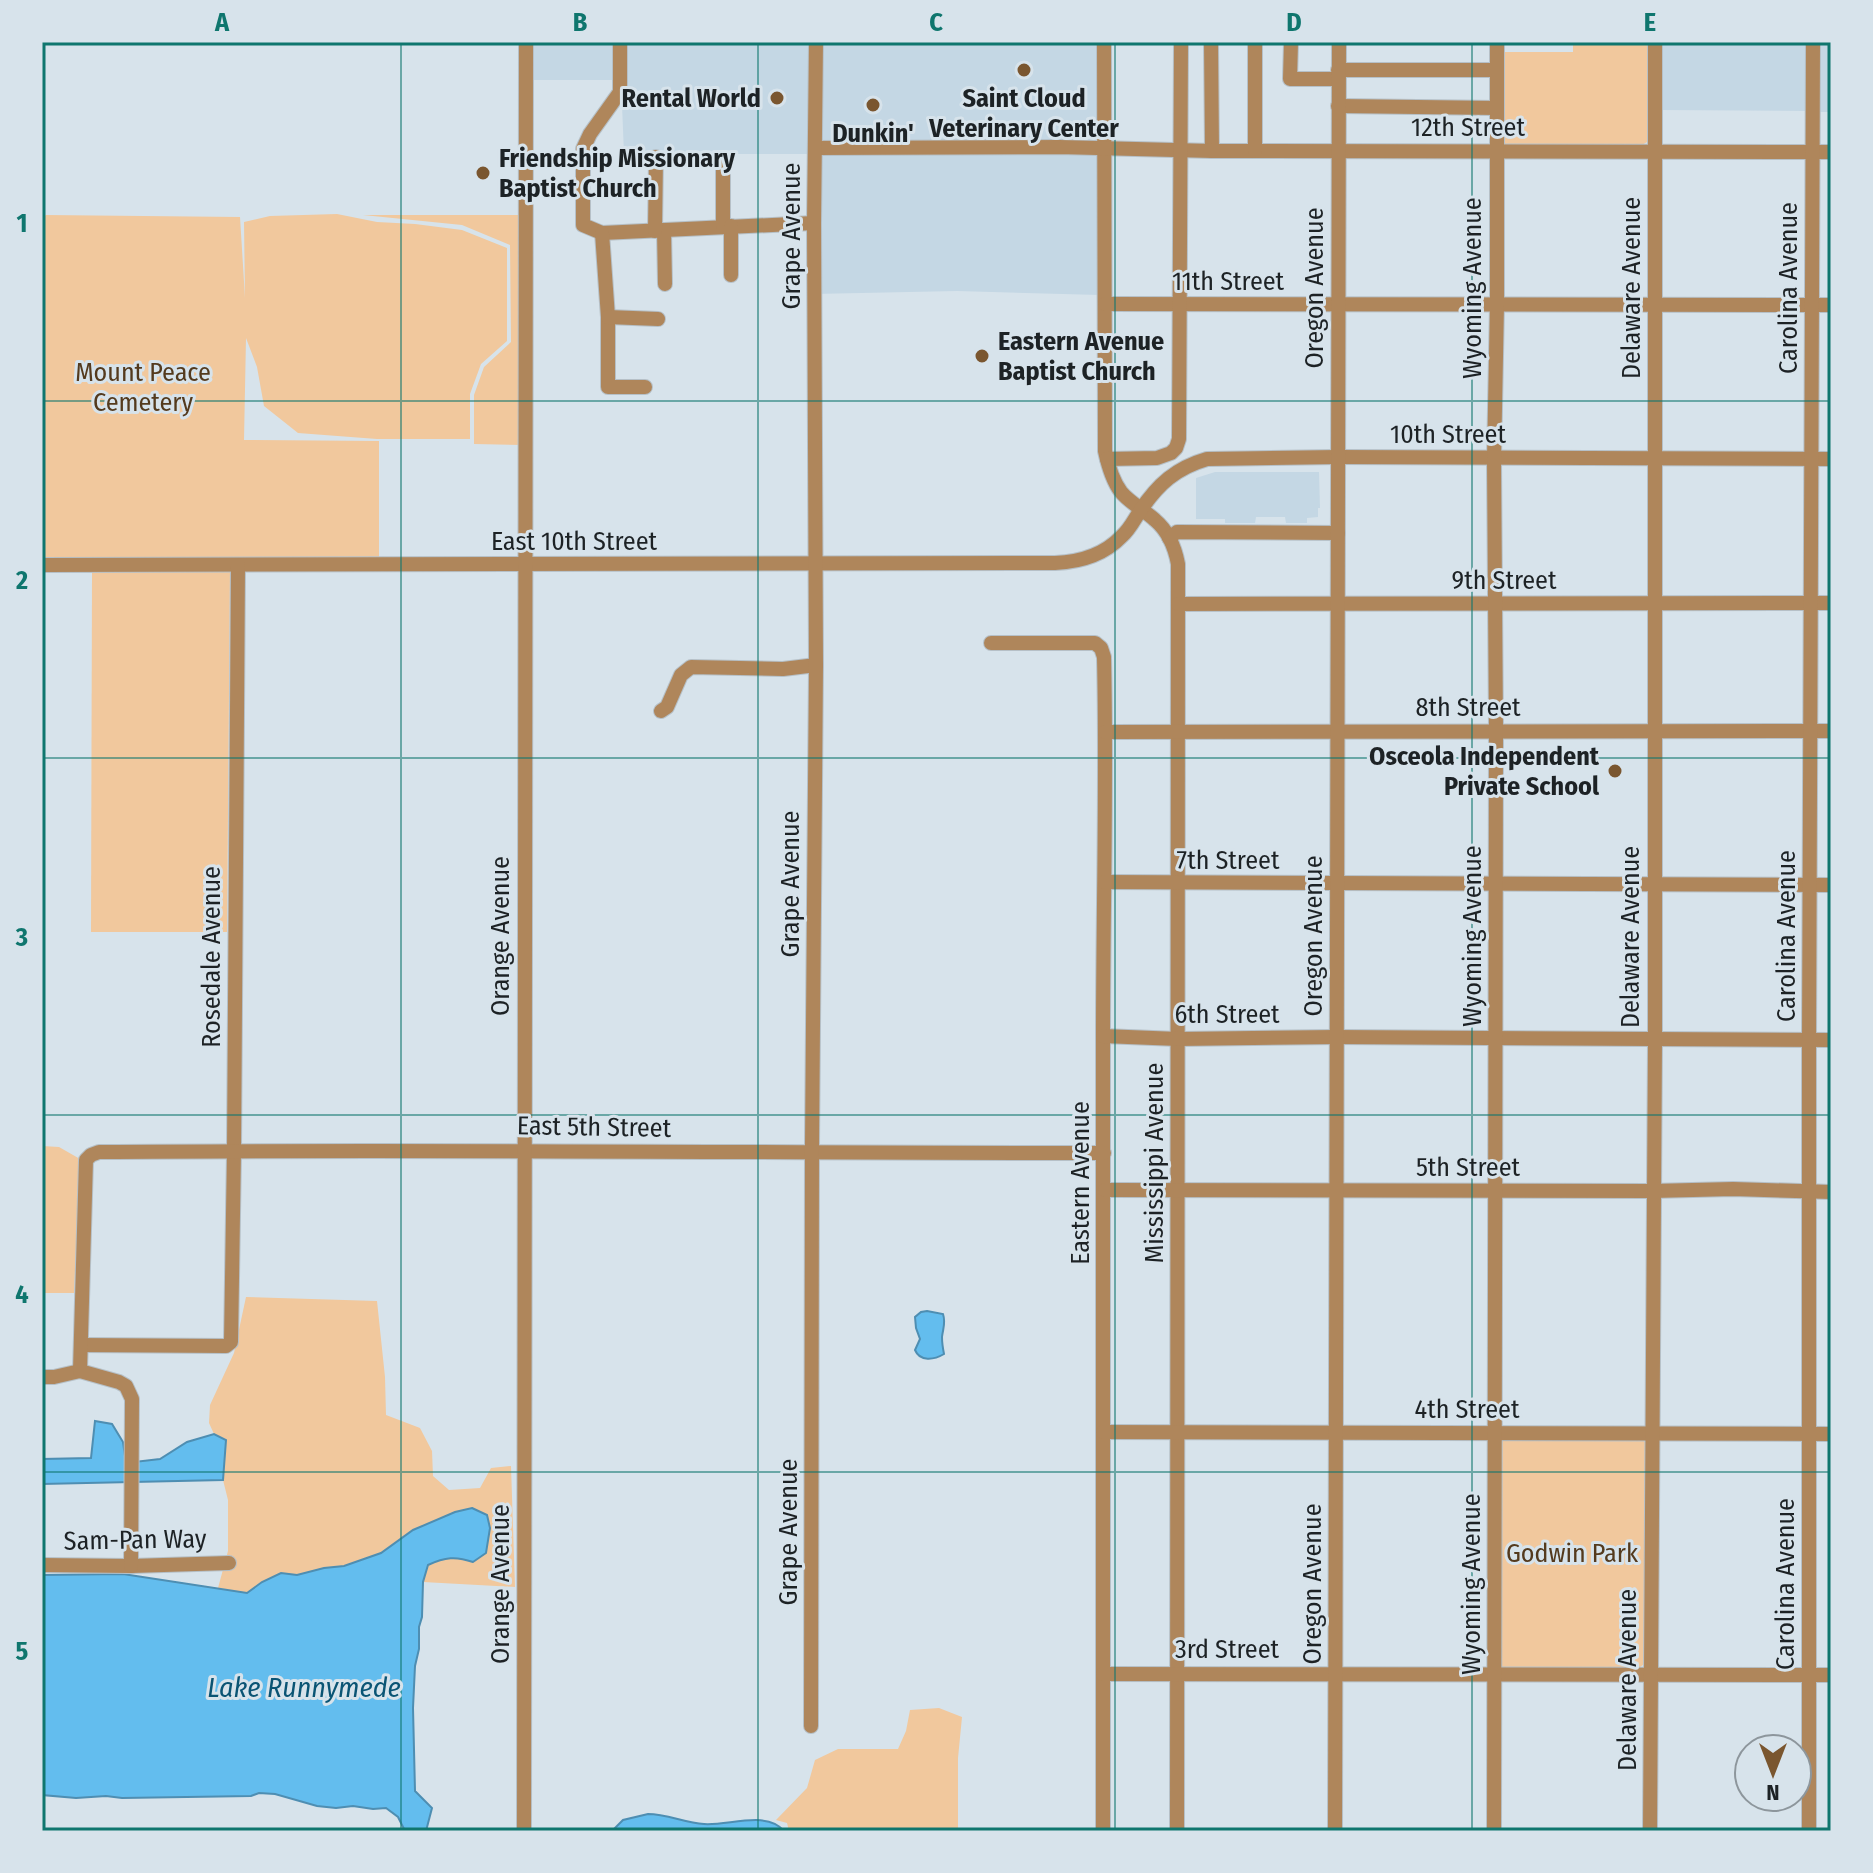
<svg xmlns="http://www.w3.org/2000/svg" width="1873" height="1873" viewBox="0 0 1873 1873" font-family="'Fira Sans Condensed',sans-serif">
<rect width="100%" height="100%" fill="#d7e3eb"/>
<g fill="#c4d7e4">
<path d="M523 42H1099L1100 295 957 291 813 294 811 154H624L621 80H523Z"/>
<path d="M1660 42H1808V111L1660 110Z"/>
<rect x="1818" y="42" width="13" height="70"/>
<path d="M1215 472H1319L1320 508H1318V517L1307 518V523H1286L1285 517H1256L1255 523H1225V519H1196V478Z"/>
</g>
<g fill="#f1c89d">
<path d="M1573 42H1649V141L1640 146H1507L1502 141V52H1573Z"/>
<path d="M337 214 377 222 415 224 462 230 507 248V341L481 364 470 394V439H377L298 433 264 406 257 367 246 338 244 440 379 441V559L42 558V218L46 215 240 217 245 298 244 222 270 216Z"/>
<path d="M363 215H523V445L474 444V395L484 367 511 342 510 245 462 225Z"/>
<path d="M92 572H230L227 932H91Z"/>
<path d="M42 1146 59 1147 80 1159 74 1293H42Z"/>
<path d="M246 1297 377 1301 385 1377 386 1415 420 1428 432 1451 433 1476 449 1490 480 1488 491 1468 511 1466 515 1587 423 1582 428 1565C445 1557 455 1556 473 1562L455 1512 413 1530 381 1553 344 1566 324 1568 297 1575 281 1573 262 1582 247 1593 218 1588 228 1551V1500L223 1480 226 1440 214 1434 209 1423 210 1405 234 1353Z"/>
<path d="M1639 1438 1645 1442 1646 1447 1645 1659 1643 1665 1637 1669 1500 1668 1499 1445 1503 1439Z"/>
<path d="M939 1708 962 1717 958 1758V1831H789L787 1823 776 1820 807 1788 815 1760 838 1749H898L906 1731 910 1710Z"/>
</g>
<g fill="#63bdee" stroke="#4e8eb2" stroke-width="2">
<path d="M927 1311 943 1314C946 1323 943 1328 942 1337 942 1342 943 1349 944 1354 934 1360 920 1362 915 1350L920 1339 916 1328 915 1317 921 1312Z"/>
<path d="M95 1421 112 1424 123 1442 126 1463 160 1459 187 1442 214 1434 226 1440 223 1480 42 1484V1459L91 1458Z"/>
<path d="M472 1508 487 1515 490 1528 486 1553 473 1562C456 1556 445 1557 428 1565L423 1582 422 1617 419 1627V1649L415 1666 413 1708 415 1791 432 1808 426 1831H405L398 1817 386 1808 373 1809 353 1806 336 1808 317 1806 275 1794 259 1793 251 1796 122 1798 106 1796 76 1798 42 1795V1575L123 1574 247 1593 262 1582 281 1573 297 1575 324 1568 344 1566 381 1553 413 1530 455 1512Z"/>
<path d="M648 1814C667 1814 685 1823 704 1824 728 1826 767 1810 784 1831H612L623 1820Z"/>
</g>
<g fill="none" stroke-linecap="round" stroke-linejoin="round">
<defs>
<g id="minor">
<path d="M620 42V92L590 134 583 149V225L602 233 814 223"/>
<path d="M1104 42 1105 451C1108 465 1112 480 1121 492 1130 503 1144 510 1155 520 1168 531 1175 548 1178 564L1177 1831"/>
<path d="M1211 42 1212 151"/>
<path d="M1291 42 1290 79H1338"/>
<path d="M1338 70H1497"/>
<path d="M1338 106 1497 108"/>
<path d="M815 148 1059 147 1212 151 1831 152"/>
<path d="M1255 151V42"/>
<path d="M723 226V160"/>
<path d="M664 230 665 284"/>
<path d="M655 231 656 157"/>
<path d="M602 233 608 317V387H645"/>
<path d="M731 275V226"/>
<path d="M1105 304 1831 305"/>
<path d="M608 317 658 319"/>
<path d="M1107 459 1157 458 1171 453 1176 448 1179 439 1181 42"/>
<path d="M1169 538 1177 532 1338 533"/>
<path d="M42 565 1055 563C1080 562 1104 555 1122 536 1130 529 1134 520 1140 511 1158 484 1176 468 1207 459L1338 457 1831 459"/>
<path d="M1178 604 1831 603"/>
<path d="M991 643H1095L1101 648 1104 657C1107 784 1103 911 1103 1038 1104 1303 1103 1567 1103 1831"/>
<path d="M661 711 667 707 681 675 691 667 783 669 816 665"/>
<path d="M1105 732 1831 731"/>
<path d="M1105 882 1831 885"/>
<path d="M1103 1036 1178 1039 1336 1037 1831 1040"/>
<path d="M1105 1190 1652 1191 1733 1189 1831 1192"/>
<path d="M81 1345 226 1346 231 1342 234 1151 238 565"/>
<path d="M42 1377H54L80 1371"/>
<path d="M1103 1432 1831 1434"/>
<path d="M42 1565 131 1566 229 1563"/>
<path d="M131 1566 132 1399 126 1386 119 1382 80 1371 86 1160 91 1155 99 1152C434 1149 769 1153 1104 1153"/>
<path d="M1103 1674 1831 1675"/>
<path d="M811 1726 812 1145 816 665 814 223 816 42"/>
<path d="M524 1831 526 42"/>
<path d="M1335 1831 1339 42"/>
<path d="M1494 1831 1496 731 1494 459 1497 304V42"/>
<path d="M1650 1831 1655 1039V42"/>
<path d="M1809 1831V1040L1813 42"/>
</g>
</defs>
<use href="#minor" stroke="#b6c0c7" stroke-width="16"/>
<use href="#minor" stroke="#af865b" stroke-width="14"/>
</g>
<path fill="none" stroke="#0f766e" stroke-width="2" stroke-opacity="0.55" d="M401 42V1831M758 42V1831M1115 42V1831M1472 42V1831M42 401H1831M42 758H1831M42 1115H1831M42 1472H1831"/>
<g fill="#7a562f" stroke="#d7e3eb" stroke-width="3">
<circle cx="1024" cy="70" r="8"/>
<circle cx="777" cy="98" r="8"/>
<circle cx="873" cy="105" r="8"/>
<circle cx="483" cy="173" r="8"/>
<circle cx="982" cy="356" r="8"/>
<circle cx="1615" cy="771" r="8"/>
</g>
<g text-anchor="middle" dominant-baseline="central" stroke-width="6" stroke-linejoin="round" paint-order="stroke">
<g font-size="26" font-weight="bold" fill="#1d2225" stroke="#d7e3eb" text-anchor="end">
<text x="761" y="98">Rental World</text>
<text x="1024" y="98" text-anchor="middle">Saint Cloud<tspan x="1024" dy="30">Veterinary Center</tspan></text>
<text x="873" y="133" text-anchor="middle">Dunkin'</text>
<text x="499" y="158" text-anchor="start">Friendship Missionary<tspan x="499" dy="30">Baptist Church</tspan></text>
<text x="998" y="341" text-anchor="start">Eastern Avenue<tspan x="998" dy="30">Baptist Church</tspan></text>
<text x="1599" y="756">Osceola Independent<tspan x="1599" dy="30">Private School</tspan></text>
</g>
<g font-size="26" fill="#1d2225" stroke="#d7e3eb">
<text x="1468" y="127">12th Street</text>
<text transform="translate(791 236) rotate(-90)">Grape Avenue</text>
<text x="1228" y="281">11th Street</text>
<text transform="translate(1314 288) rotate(-90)">Oregon Avenue</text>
<text transform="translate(1472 288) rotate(-90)">Wyoming Avenue</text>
<text transform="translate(1631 288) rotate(-90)">Delaware Avenue</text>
<text transform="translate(1788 288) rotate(-90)">Carolina Avenue</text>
<text x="1448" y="434">10th Street</text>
<text x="574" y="541">East 10th Street</text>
<text x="1504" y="580">9th Street</text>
<text x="1468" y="707">8th Street</text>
<text x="1228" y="860">7th Street</text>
<text transform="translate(790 884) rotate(-90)">Grape Avenue</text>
<text transform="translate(500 936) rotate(-90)">Orange Avenue</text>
<text transform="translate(1313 936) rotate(-90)">Oregon Avenue</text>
<text transform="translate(1472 936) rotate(-90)">Wyoming Avenue</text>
<text transform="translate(1786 936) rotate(-90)">Carolina Avenue</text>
<text transform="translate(1630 937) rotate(-90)">Delaware Avenue</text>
<text transform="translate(211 957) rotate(-90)">Rosedale Avenue</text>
<text x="1227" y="1014">6th Street</text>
<text transform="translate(594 1127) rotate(1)">East 5th Street</text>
<text transform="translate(1154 1163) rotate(-90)">Mississippi Avenue</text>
<text x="1468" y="1167">5th Street</text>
<text transform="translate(1080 1183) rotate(-90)">Eastern Avenue</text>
<text x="1467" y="1409">4th Street</text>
<text transform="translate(788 1532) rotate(-90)">Grape Avenue</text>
<text transform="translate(135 1540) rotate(-1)">Sam-Pan Way</text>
<text transform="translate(500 1584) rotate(-90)">Orange Avenue</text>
<text transform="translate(1312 1584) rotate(-90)">Oregon Avenue</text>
<text transform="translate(1471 1584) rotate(-90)">Wyoming Avenue</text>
<text transform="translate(1785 1584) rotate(-90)">Carolina Avenue</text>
<text x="1227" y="1649">3rd Street</text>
<text transform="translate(1627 1680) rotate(-90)">Delaware Avenue</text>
</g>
<g font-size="26" fill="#543a1d" stroke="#d7e3eb">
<text x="143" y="372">Mount Peace<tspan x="143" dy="30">Cemetery</tspan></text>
<text x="1572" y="1553">Godwin Park</text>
</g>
<g font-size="28" font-style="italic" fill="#0a5474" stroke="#d7e3eb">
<text x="304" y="1687">Lake Runnymede</text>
</g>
</g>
<rect width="1873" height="1873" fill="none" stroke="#d7e3eb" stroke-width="88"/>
<g transform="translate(1773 1773) rotate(180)"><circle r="38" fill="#d7e3eb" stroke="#8d969c" stroke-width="2"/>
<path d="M0-6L14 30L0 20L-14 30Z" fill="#7a562f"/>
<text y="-12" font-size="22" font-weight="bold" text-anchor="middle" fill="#1d2225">N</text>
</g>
<rect x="44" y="44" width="1785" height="1785" fill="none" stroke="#0f766e" stroke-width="3"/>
<g font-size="26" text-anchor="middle" font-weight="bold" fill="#0f766e">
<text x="222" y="31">A</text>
<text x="580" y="31">B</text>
<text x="936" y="31">C</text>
<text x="1294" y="31">D</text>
<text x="1650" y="31">E</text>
<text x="22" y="232">1</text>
<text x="22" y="589">2</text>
<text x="22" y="946">3</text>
<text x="22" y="1303">4</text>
<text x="22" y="1660">5</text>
</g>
</svg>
